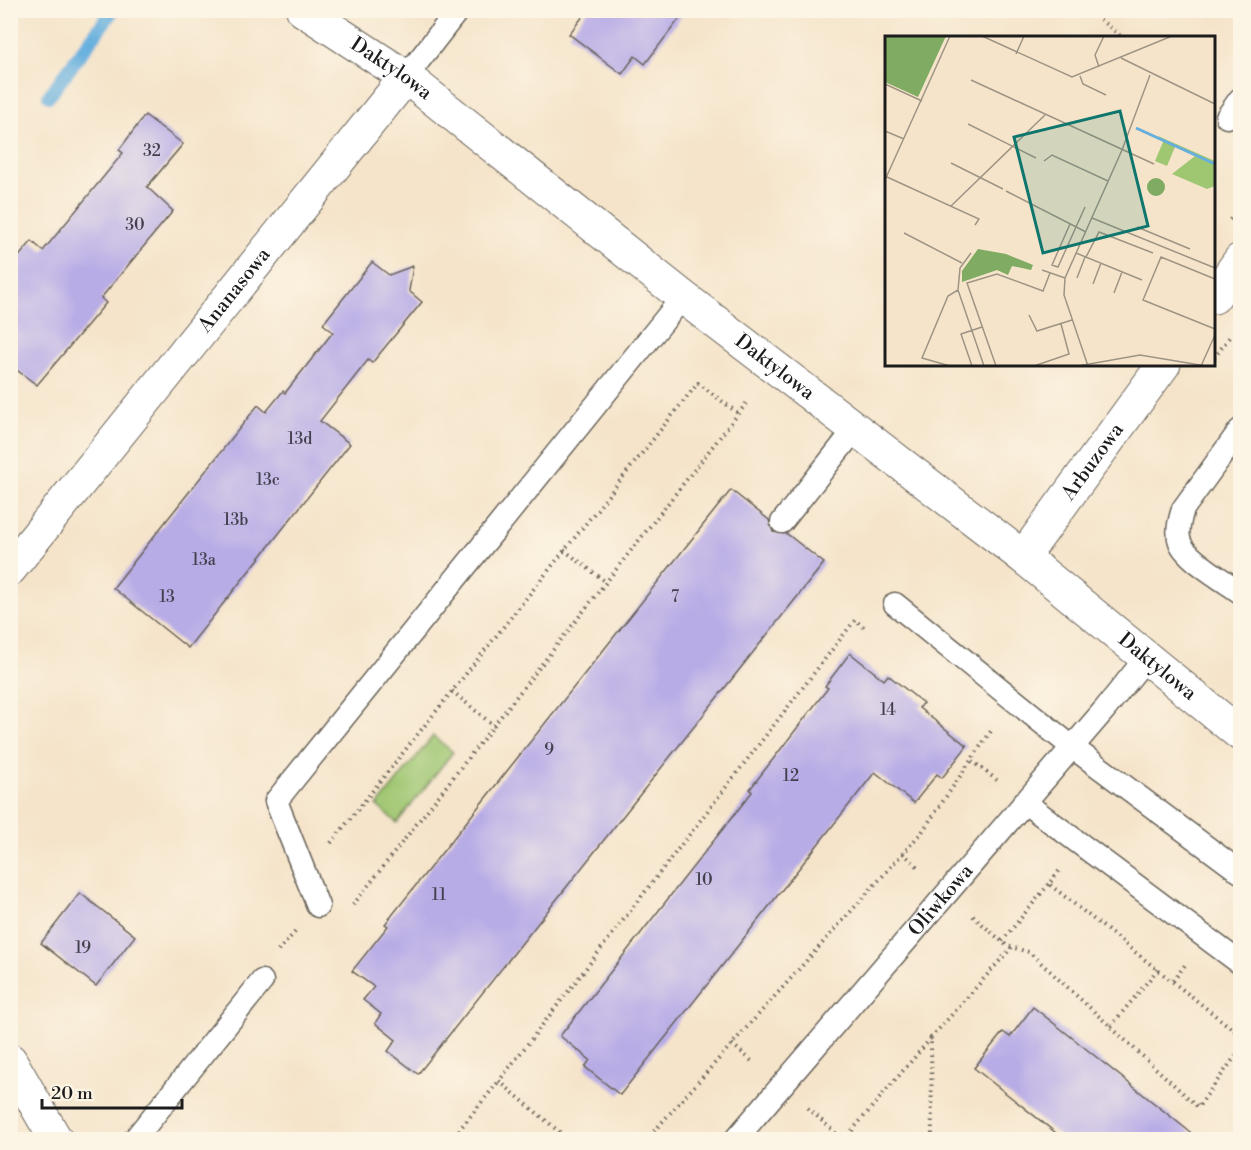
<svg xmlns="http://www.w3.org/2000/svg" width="1251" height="1150" viewBox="0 0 1251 1150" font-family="'Libre Bodoni',serif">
<rect width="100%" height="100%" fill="#fcf5e5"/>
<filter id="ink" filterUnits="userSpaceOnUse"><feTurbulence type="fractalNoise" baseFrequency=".0167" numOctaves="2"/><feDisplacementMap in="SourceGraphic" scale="12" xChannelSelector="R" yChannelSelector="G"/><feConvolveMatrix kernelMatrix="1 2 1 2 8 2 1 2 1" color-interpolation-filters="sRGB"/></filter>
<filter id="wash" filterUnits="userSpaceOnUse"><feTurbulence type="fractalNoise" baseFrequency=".008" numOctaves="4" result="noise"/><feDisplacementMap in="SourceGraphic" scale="24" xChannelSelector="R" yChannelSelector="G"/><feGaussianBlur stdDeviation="1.35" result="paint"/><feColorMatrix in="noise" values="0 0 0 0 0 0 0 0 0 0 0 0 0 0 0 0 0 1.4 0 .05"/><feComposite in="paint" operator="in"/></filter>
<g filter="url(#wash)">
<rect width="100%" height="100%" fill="#f5e4ca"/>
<path fill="#9fc671" stroke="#5e7146" stroke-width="1.5" d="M433 736 453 752 397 823 377 806Z"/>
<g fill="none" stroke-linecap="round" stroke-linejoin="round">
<path stroke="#65afde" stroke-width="14" d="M49 96 113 10"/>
</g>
<g id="blocks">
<g fill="#b8ace6">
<path d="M588 10H686L645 64 635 56 622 74 569 34Z"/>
<path d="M145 115 183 144 147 187 173 211 101 298 106 303 37 385 10 365V267L32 241 43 251 123 153 119 150Z"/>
<path d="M372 262 389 275 413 266 409 291 422 302 372 363 368 360 320 421 350 444 188 648 113 588 258 405 266 412 283 391 285 393 333 332 323 324Z"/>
<path d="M731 490 769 520 773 532 787 534 824 563 418 1074 388 1051 396 1040 375 1023 381 1014 363 1000 374 987 352 971 388 926 385 924Z"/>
<path d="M850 653 884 680 888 675 923 703 919 708 967 746 942 778 937 774 914 803 875 772 620 1095 585 1067 590 1060 560 1036 752 792 750 789 828 688 825 686Z"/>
<path d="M80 893 135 936 96 986 41 943Z"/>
<path d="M1033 1007 1065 1032 1200 1140H1065L974 1068 1003 1032 1010 1037Z"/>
</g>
</g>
</g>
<g filter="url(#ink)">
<use href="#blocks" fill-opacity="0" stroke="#686259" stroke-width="1.5"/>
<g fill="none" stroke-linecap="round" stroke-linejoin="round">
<defs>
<g id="lane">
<path d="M406 77 458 10"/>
<path d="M1227 117 1240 99"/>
<path d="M1240 430 1183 509C1180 519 1176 532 1180 542 1185 558 1226 582 1240 592"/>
<path d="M782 522 856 428"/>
<path d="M895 604 1072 747 1240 872"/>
<path d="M1024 802 1240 963"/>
<path d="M318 906 276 801 683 297"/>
<path d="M134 1140 262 981"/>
<path id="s1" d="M735 1140 1105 709 1146 658"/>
</g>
<g id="street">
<path id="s2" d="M303 10 406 77 683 297 1023 557 1240 734"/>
<path d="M1214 297 1240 260"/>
<path id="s3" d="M1023 557 1164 364"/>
<path id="s4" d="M10 569 406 77"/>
<path d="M10 1060 56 1140"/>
</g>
</defs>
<use href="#lane" stroke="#686259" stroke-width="25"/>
<use href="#street" stroke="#686259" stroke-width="35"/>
<g stroke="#686259" stroke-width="4" stroke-dasharray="1.5 4.5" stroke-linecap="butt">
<path d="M1103 10 1098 18 1123 38"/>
<path d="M1230 220 1240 206"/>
<path d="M1214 358 1231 335"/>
<path d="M564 550 606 582"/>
<path d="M452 691 494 726"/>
<path d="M972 761 998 781"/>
<path d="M331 843 698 383 739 414"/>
<path d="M903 853 920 869"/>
<path d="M1059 871 1049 884 1240 1035"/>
<path d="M353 905 749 400"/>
<path d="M973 916 1007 946 1029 952 1198 1107 1240 1050"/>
<path d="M1002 941 1049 884"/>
<path d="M278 951 295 932"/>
<path d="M1173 981 1185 965"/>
<path d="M10 1013 15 1020"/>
<path d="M1111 1026 1158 969"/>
<path d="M732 1044 754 1063"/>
<path d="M808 1108 843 1140"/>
<path d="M451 1140 499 1081"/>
<path d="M569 1140 499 1081 855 620 867 630"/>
<path d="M646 1140 922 832 993 728"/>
<path d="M844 1140 931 1038"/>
<path d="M932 1140 931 1038 1012 947"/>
</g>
<use href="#lane" stroke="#fff" stroke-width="22"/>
<use href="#street" stroke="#fff" stroke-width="33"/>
</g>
</g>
<g text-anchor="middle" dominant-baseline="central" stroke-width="6" stroke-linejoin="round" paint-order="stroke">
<g font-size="16" fill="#43404e">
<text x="152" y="151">32</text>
<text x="135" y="225">30</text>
<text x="300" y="439">13d</text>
<text x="268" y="480">13c</text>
<text x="236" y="520">13b</text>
<text x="204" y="560">13a</text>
<text x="167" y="597">13</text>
<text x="675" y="597">7</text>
<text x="888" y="710">14</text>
<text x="549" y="750">9</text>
<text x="791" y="776">12</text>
<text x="704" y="880">10</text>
<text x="439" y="895">11</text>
<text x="83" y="948">19</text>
</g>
<g font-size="20" fill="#1c1c1c" stroke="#fcf5e5">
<text stroke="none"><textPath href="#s2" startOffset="106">Daktylowa</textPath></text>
<text stroke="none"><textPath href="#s4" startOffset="358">Ananasowa</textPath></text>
<text stroke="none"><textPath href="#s2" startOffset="592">Daktylowa</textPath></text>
<text stroke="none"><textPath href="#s3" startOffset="118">Arbuzowa</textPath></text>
<text stroke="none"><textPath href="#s2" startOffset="1078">Daktylowa</textPath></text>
<text stroke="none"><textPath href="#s1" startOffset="316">Oliwkowa</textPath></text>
</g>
</g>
<g transform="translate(885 36)">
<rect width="330" height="330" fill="#f5e4ca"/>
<path d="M273 100 330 125V150L322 153 287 138 310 120 290 111 282 130 270 125 278 106Z" fill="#9fc671"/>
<path d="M0 0H61L33 61 0 46ZM262 151a9 9 0 1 1 18 0a9 9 0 1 1-18 0ZM93 213 121 218 148 229 146 234 127 230 123 239 112 234 77 246V235Z" fill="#7fab63"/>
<path fill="none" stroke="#65afde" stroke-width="3" d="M251 92 330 128"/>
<path fill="none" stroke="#9e9484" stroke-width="1.5" d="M97 0 187 41 287 0M131 18 139 0M236 22 330 68M214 31 210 19 219 0M195 40 198 48 221 59M86 44 269 128M0 48 37 65M83 88 151 122M0 95 19 103M159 125 167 119 223 145M66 127 118 153M2 141 94 183 90 189M0 144 65 0M121 155 201 196M66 170 160 79M207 182 330 232M185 188 167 229 173 231 200 171M252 191 305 213M19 197 77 227M86 217 75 232 73 254 99 330M191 217 257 244M201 221 214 196 268 217M157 234 180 242M192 242 200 221M330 243 276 221 258 264 330 293M208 248 216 227M229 257 237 236M144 279 152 295 187 284M65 330 37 322 63 260 73 254M87 330 76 298 97 291M111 330 82 247 112 238 158 255 165 237M149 330 184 318 176 288M193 330 255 319 321 330M203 330 179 259 180 242 237 114 265 39M316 330 330 299"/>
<path fill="#0f766e" fill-opacity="0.15" stroke="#0f766e" stroke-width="3" d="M235 75 263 190 158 217 129 101Z"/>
<rect width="330" height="330" fill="none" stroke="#1c1c1c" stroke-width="3"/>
</g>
<rect width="1251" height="1150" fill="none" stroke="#fcf5e5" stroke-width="36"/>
<path d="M42 1099v9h140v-9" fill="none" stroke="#1c1c1c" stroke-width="3"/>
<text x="51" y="1099" font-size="18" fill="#1c1c1c" stroke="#fcf5e5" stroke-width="4.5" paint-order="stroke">20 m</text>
</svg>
